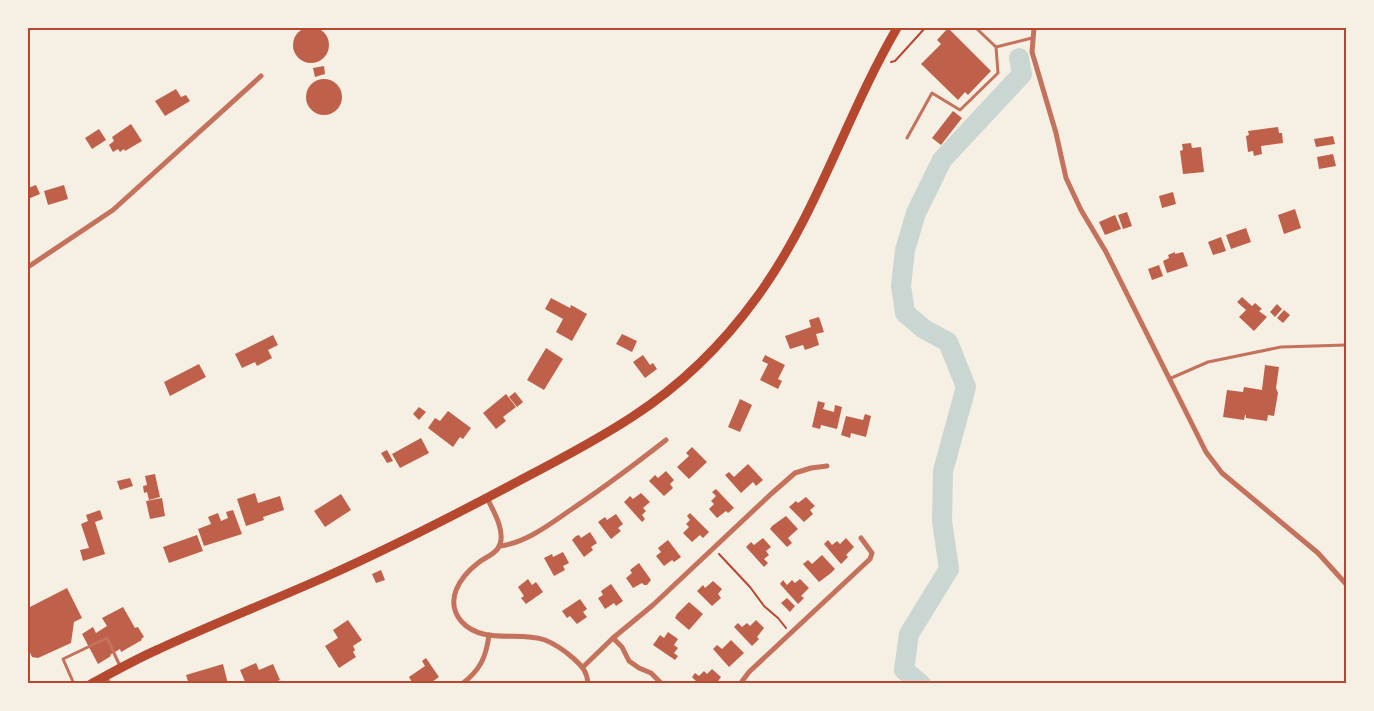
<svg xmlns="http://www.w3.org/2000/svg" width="1374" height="711" viewBox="0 0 1374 711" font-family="Roboto,sans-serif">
<rect width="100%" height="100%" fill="#f6efe4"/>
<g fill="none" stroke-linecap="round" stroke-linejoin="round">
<path stroke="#c9d6d2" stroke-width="20" d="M921 684 904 670 909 634 949 569 942 521 943 471 966 387 948 342 924 329 905 313 901 286 905 250 916 213 942 160 1022 74 1019 58"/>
</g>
<g fill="#bf614a">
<circle cx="311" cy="45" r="18"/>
<path d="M948 28 991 71 968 95 965 92 958 100 921 64 941 44 937 40Z"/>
<path d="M324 66 325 74 315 77 313 68Z"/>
<circle cx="324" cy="97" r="18"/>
<path d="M176 89 181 97 186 95 190 101 165 116 155 101Z"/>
<path d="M953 111 962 118 941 145 932 138Z"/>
<path d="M131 124 142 141 125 151 124 149 120 152 118 149 113 152 109 145 114 141 112 137Z"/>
<path d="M1278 127 1279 133H1282L1283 143 1261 146 1262 154 1254 156 1253 151 1248 152 1246 136 1249 135 1248 131Z"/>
<path d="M99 129 106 140 92 149 85 138Z"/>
<path d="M1333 136 1335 144 1316 147 1314 139Z"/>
<path d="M1191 143 1192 148 1201 147 1204 172 1183 174 1180 151 1183 150 1182 144Z"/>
<path d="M1333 154 1336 166 1319 169 1317 157Z"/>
<path d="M36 185 40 194 28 199V188Z"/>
<path d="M64 185 68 199 48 205 44 191Z"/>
<path d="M1173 192 1176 204 1162 208 1159 196Z"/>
<path d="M1295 209 1301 228 1284 234 1278 215Z"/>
<path d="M1127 212 1132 226 1123 229 1118 215Z"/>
<path d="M1115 215 1121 229 1105 235 1099 222Z"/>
<path d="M1246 228 1251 242 1231 249 1226 235Z"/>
<path d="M1221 237 1226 251 1213 255 1208 242Z"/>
<path d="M1175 252V254L1183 252 1188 266 1167 273 1163 261 1169 258 1168 255Z"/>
<path d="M1159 265 1163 276 1152 280 1148 269Z"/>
<path d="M1242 297 1252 306 1255 303 1262 309 1259 311 1267 317 1254 331 1239 317 1246 310 1237 302Z"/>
<path d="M551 298 570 308 571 305 587 314 572 341 556 332 563 319 545 309Z"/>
<path d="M1277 304 1282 309 1275 317 1270 312Z"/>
<path d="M1284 310 1290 315 1283 323 1277 318Z"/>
<path d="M819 317 824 332 816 334 819 345 805 350 803 345 790 349 785 336 811 327 809 320Z"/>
<path d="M622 334 637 341 632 352 616 344Z"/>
<path d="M273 335 278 345 268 350 272 358 257 366 255 362 242 368 235 354Z"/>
<path d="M546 348 563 359 544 390 527 380Z"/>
<path d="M643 355 650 365 653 363 657 369 645 378 633 362Z"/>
<path d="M765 355 785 365 778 379 782 381 778 389 760 380 768 364 762 361Z"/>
<path d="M199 364 206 377 170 396 164 382Z"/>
<path d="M1265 365 1279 367 1276 388 1278 393 1274 416 1268 415 1267 421 1246 418V415H1245L1244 420 1223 417 1227 390 1243 392 1244 387 1262 390Z"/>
<path d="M515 392 523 402 517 407 509 397Z"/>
<path d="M506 394 516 407 503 417 506 421 496 429 483 413Z"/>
<path d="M740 399 752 405 740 432 728 427Z"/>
<path d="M818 401 825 403 823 409 834 412 835 405 842 407 837 429 821 425 820 429 812 427Z"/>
<path d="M419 407 426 412 419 420 413 414Z"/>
<path d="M448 411 471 428 463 439 460 437 453 447 428 428 435 418 440 421Z"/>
<path d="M865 414 871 416 866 437 851 433 850 438 841 435 846 416 863 420Z"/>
<path d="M421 438 429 453 400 468 392 454Z"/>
<path d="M692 447 707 462 689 479 677 467 689 456 686 453Z"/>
<path d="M387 450 393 461 387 463 381 453Z"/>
<path d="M748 464 763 480 756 486 753 482 741 493 725 475 729 472 734 477Z"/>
<path d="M666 471 674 480 670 484 673 488 664 496 649 481 655 475 658 478Z"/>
<path d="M155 474 160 497 149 500 147 492 144 493 143 486 147 485 145 476Z"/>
<path d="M130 478 133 486 120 490 117 481Z"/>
<path d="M716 489 734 508 728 513 726 511 717 518 709 509 714 504 711 501 716 496 712 492Z"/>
<path d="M255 493 258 503 280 496 284 510 263 517 264 520 246 526 237 499Z"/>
<path d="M641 493 650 502 643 508 646 511 642 515 645 519 642 522 624 502 630 496 633 499Z"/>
<path d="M341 494 351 510 325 527 314 511Z"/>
<path d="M806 497 815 506 810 510 813 514 804 522 789 507 796 501 798 503Z"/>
<path d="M162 498 165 516 150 519 146 501Z"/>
<path d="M100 510 103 519 95 522 105 554 83 561 80 550 89 548 81 524 88 521 86 515Z"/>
<path d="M233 510 242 534 204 546 198 529 211 524 208 517 218 513 221 521 228 518 226 512Z"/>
<path d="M690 513 709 532 703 538 700 535 692 542 683 533 689 527 686 524 690 520 687 516Z"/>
<path d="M616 514 623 524 618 528 621 531 611 539 598 522 605 517 607 520Z"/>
<path d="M786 516 798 529 788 538 792 543 787 547 770 529 772 526Z"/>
<path d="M590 532 597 543 591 547 593 550 584 557 572 540 576 536 579 535 581 538Z"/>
<path d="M197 535 203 551 169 563 163 547Z"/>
<path d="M763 538 771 547 766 551 769 555 764 559 768 563 764 567 746 547 751 542 754 545Z"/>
<path d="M846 538 854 547 846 555 848 557 841 564 824 544 828 540 832 545 837 541 840 544Z"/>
<path d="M668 540 681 557 674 562 672 560 664 566 656 556 661 552 658 548Z"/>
<path d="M563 552 569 563 563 566 565 570 554 576 544 558 552 554 553 557Z"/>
<path d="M822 555 835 569 831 573 819 582 803 564 808 560 812 564Z"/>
<path d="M639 563 651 580 647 585H644L642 583 633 588 626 578 632 573 630 570Z"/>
<path d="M381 570 385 580 376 583 372 574Z"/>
<path d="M528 579 532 585 536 582 543 592 526 604 521 598 524 596 518 587Z"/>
<path d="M800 579 809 588 801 596 804 598 798 604 780 584 783 580 787 585 792 580 795 583Z"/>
<path d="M713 581 722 589 718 594 721 598 712 606 697 591 703 585 705 588Z"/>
<path d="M611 584 623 601 616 606 614 603 605 609 598 598 603 595 601 591Z"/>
<path d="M67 588 82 618 74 622 71 643 38 658 32 657 28 648V608Z"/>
<path d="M787 598 795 606 790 612 781 603Z"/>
<path d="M580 599 587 609 583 612 587 617 577 624 570 616 567 618 562 611Z"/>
<path d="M689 602 703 614 689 630 675 618 677 614Z"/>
<path d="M123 607 135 628 138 627 144 637 141 639 142 640 121 652 120 649 110 655 111 656 98 664 82 634 93 627 96 633 107 626 102 618Z"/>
<path d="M348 620 362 640 353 646 355 650 353 652 356 657 339 668 325 646 338 638 333 630Z"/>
<path d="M756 620 764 628 757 637 759 639 752 646 734 627 738 623 742 627 747 623 750 626Z"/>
<path d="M668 632 678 639 674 645 678 648 674 653 678 656 675 660 653 645 660 635 664 638Z"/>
<path d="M731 640 744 653 729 667 713 649 717 645 722 649Z"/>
<path d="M426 658 439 677 429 684H413L409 677 425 666 422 661Z"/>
<path d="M256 663 259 670 273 664 280 680 271 684H246L240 670Z"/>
<path d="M223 664 228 684 219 682 189 684 186 675Z"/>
<path d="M712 669 721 677 716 684H699L692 677 695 673 699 676 704 671 707 674Z"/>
</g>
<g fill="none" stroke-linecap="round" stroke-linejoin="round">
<g stroke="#b5482f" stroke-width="2">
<path d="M891 62 895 61 925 28"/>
<path d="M719 554 750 587 764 606 778 618 786 628"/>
</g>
<g stroke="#c5725c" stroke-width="3">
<path d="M976 28 996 47 1032 38"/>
<path d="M907 138 932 93 960 110 998 73 996 47"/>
<path d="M1169 379 1208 362 1281 347 1346 345"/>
<path d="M106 676 110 684"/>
<path d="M74 684 63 659 107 638 120 666"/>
</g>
<g stroke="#c5725c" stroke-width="5">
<path d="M1034 28 1032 52 1056 133 1066 178 1081 210 1106 252 1206 452 1222 473 1318 553 1346 584"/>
<path d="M28 267 113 210 261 76"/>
<path d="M487 498C493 510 505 530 500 544 497 554 485 557 478 563 460 577 444 600 461 621 482 645 518 631 545 640 555 644 565 651 573 658 582 666 587 671 588 684"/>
<path d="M500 546C525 543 549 525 569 511 602 489 634 465 666 440"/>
<path d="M613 638 622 647 629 661 639 668 651 673 662 684"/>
<path d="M583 667 613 638 653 605 771 494 795 473 811 468 827 466"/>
<path d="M462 684C480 670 486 658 489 635"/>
<path d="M740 684 749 672 870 559 872 553 861 538"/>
</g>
<path stroke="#b5482f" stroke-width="9" d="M91 684C113 672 136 659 159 649 213 624 269 602 323 578 388 549 451 517 513 484 553 463 594 442 632 417 680 386 723 344 757 297 817 215 846 115 897 28"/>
</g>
<rect width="1374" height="711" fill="none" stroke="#f6efe4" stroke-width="58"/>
<rect x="29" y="29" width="1316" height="653" fill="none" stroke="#b5482f" stroke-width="2"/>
</svg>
